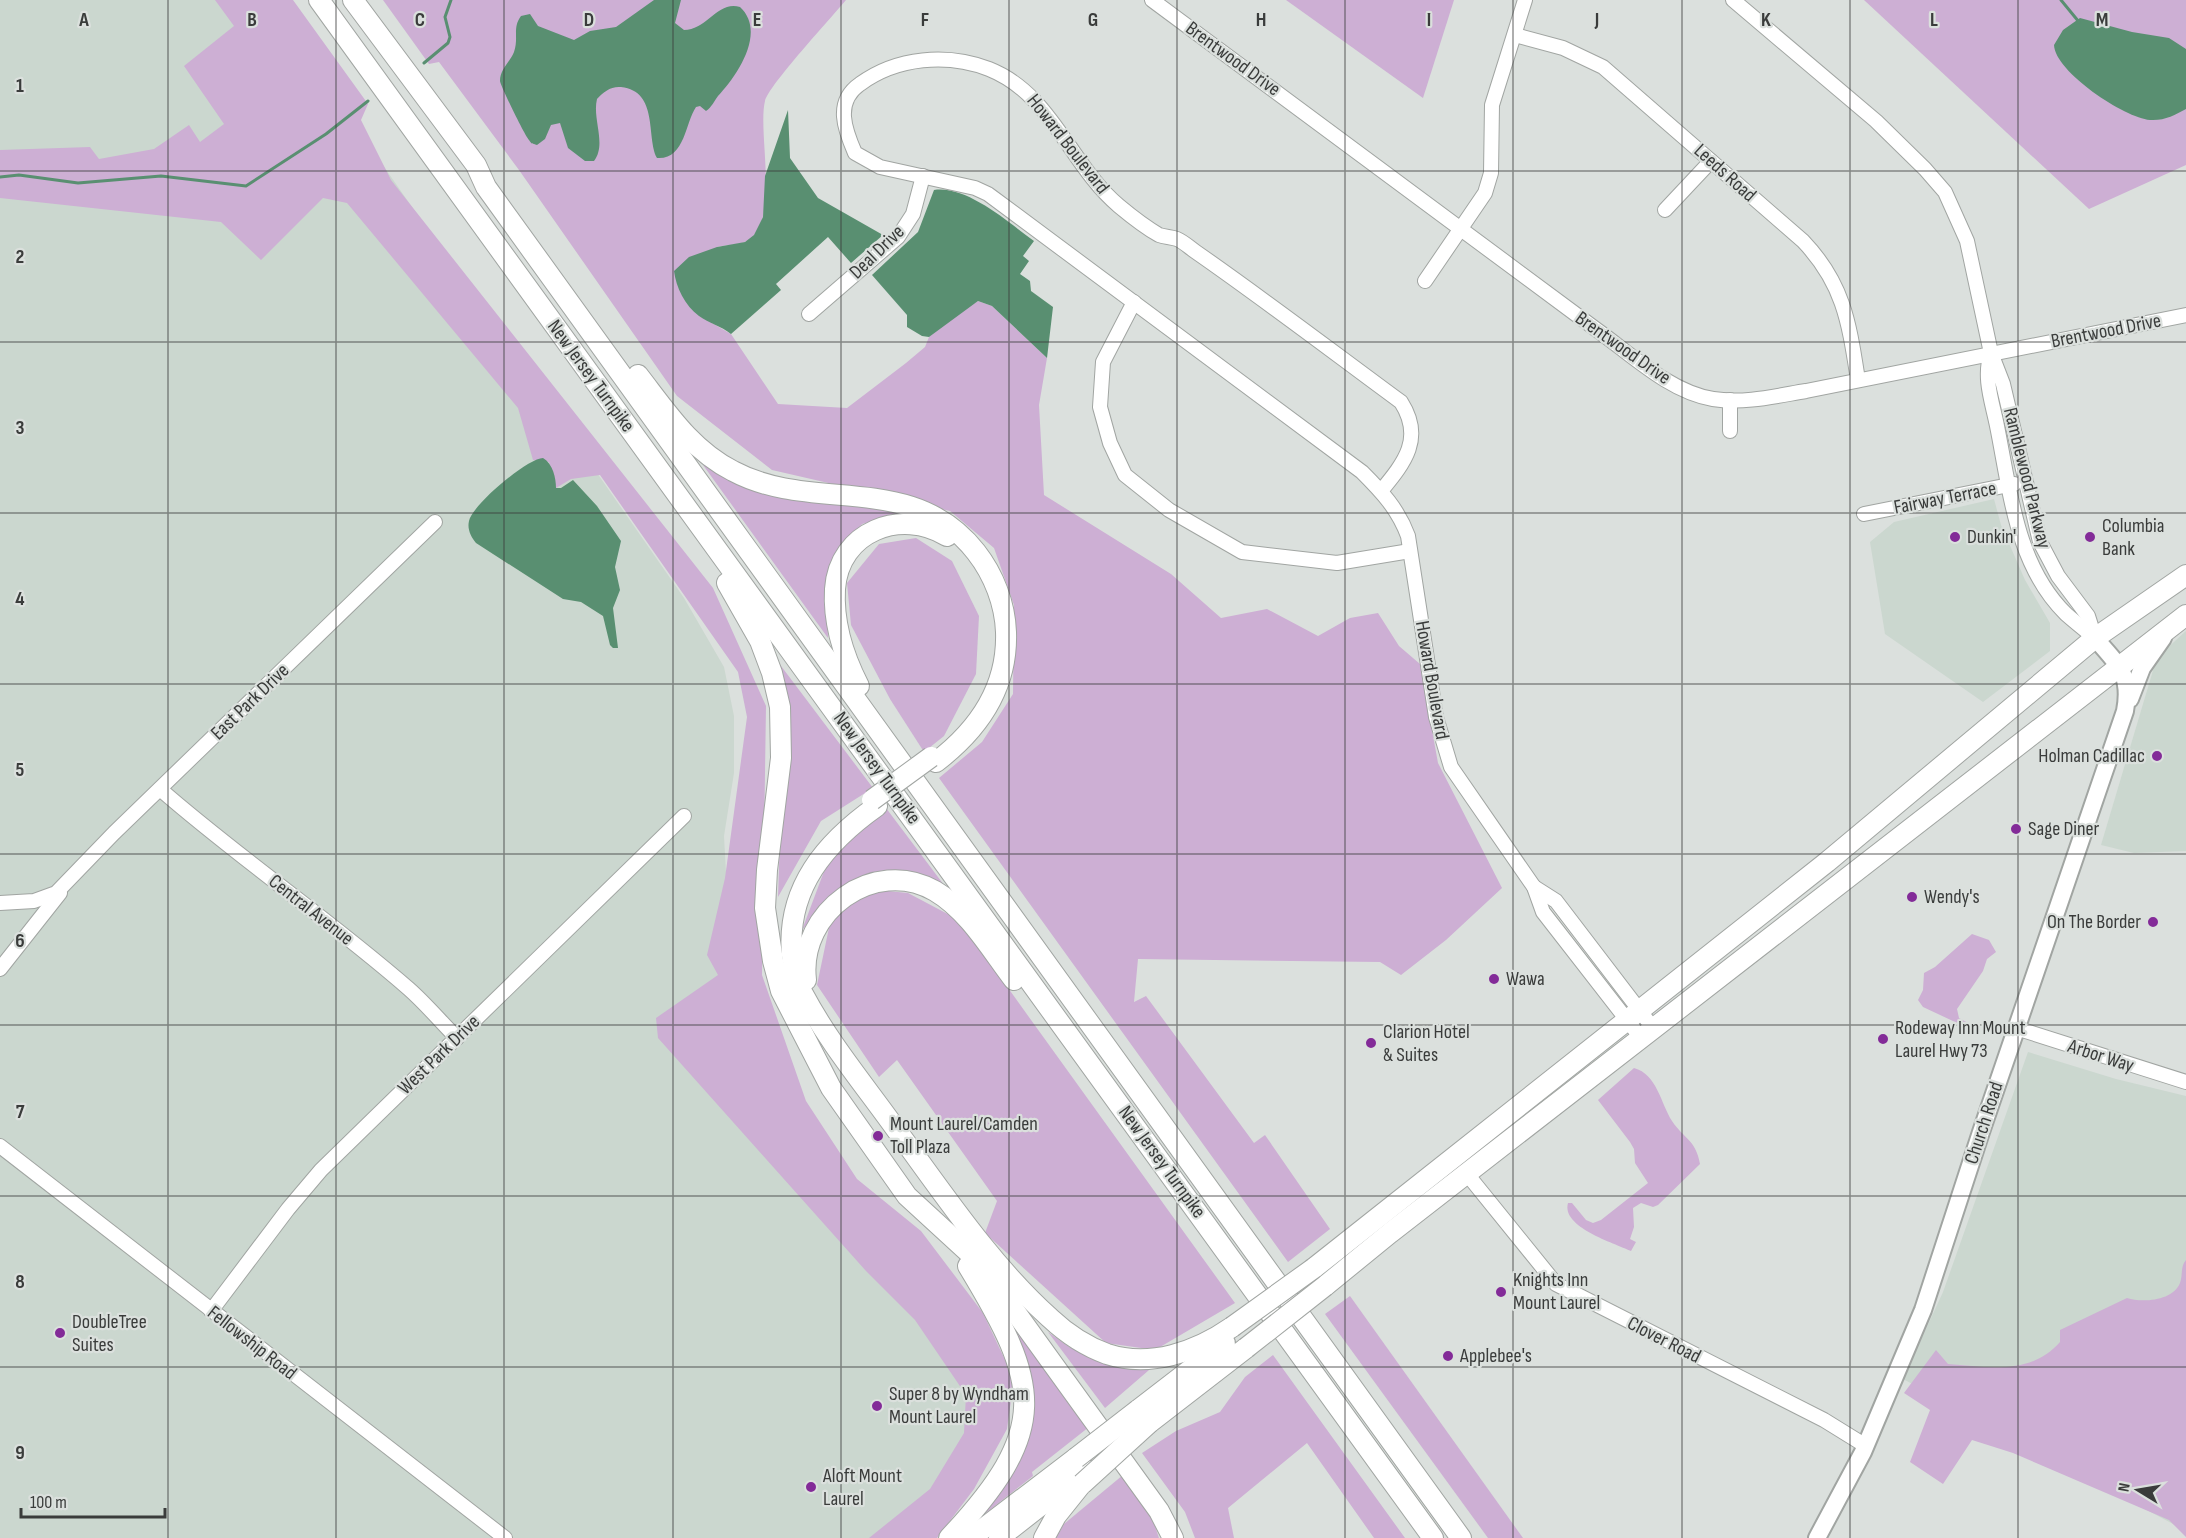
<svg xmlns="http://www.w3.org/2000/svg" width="2186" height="1538" viewBox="0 0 2186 1538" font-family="'Sofia Sans Condensed',sans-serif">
<rect width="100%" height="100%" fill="#dbe0dd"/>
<g fill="#cbd7cf">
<path d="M0 0H268L684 598 724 667 734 716V773L724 836 731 964 753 1049 983 1418 915 1538H0Z"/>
<path d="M1994 499 2001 525 2025 580 2050 623V651L1983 702 1885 634 1870 542 1894 522Z"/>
<path d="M2186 631V851L2134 853 2101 845 2154 667 2163 652Z"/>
<path d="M2028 1052 2116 1079 2186 1096V1531L1903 1379 1943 1292Z"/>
</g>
<g fill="#cdafd4">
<path d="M215 0H293L368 104 361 120 391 180 713 588 766 706 762 975 806 1101 857 1179 921 1231 983 1313 1014 1379 1007 1429 974 1489 937 1538H869L930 1489 964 1433 966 1395 915 1320 866 1271 658 1038 656 1018 718 975 707 955 725 878 747 717 738 672 600 475 571 479 556 488 549 462 533 460 518 408 347 203 323 198 261 260 221 222 0 198V150L90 147 99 159 154 149 189 125 200 142 224 124 184 66 234 26Z"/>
<path d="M383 0H846C832 17 769 85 765 101 757 133 782 227 745 242 737 245 726 245 717 247L712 323 731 334 778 404 847 408 906 363 925 347 929 337 956 314 978 301 992 306 1047 358 1039 405 1044 495 1171 574 1221 618 1267 609 1318 636 1350 618 1378 613 1399 646 1420 664 1438 763 1502 888 1446 940 1401 975 1380 962 1138 959 1134 1002 1146 996 1254 1143 1265 1135 1330 1229 1288 1262 939 778 982 742 1013 694 1014 605 994 548 950 511 772 470 677 396 519 170 439 62 429 64Z"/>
<path d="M1286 0H1454L1423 98Z"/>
<path d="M1864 0H2186V165L2089 209Z"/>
<path d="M703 465 751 488 902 513 862 524 840 551 826 582 828 638Z"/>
<path d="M916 538 952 561 979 616 976 674 944 736 924 752 890 699 851 625 847 583 879 544Z"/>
<path d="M775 658 873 788 821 821 778 897 780 837Z"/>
<path d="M886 808 947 889C932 884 903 870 888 870 851 872 825 903 802 930L823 874 833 856Z"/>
<path d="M867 889 908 893 959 920 1235 1303 1155 1350 1106 1343 985 1233 997 1201 897 1060 879 1077 817 985 830 923Z"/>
<path d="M1972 934 1989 940 1996 952 1987 959 1983 971 1957 1009 1959 1018 1975 1027 1970 1029 1923 1007 1918 1000 1923 990 1924 973 1935 967Z"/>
<path d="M1634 1068C1657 1074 1661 1104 1672 1121 1684 1139 1696 1140 1700 1164L1658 1205 1653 1207 1641 1203 1633 1208 1634 1227 1630 1239 1636 1242 1631 1251C1614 1243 1561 1227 1568 1203H1572L1586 1220 1593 1223 1601 1220 1648 1183 1635 1163 1634 1149 1630 1142 1598 1100Z"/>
<path d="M2186 1260V1537L2169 1520 2013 1453 1972 1440 1943 1484 1910 1462 1930 1410 1904 1393 1936 1350 1948 1364C1988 1367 2030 1376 2060 1342V1330L2127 1298C2142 1303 2173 1301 2180 1283 2183 1275 2180 1267 2186 1260Z"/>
<path d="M1350 1296 1523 1538H1488L1325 1314Z"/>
<path d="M998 1302 1089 1427 1032 1472 1033 1476 963 1531 1027 1433Z"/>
<path d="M1048 1332 1069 1347 1113 1367 1156 1364 1105 1408Z"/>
<path d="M1273 1355 1405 1538H1374L1307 1443 1228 1508 1234 1538H1195L1185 1512 1142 1453 1176 1431 1220 1412 1245 1377Z"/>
<path d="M1123 1475 1153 1520 1159 1538H1056L1064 1524Z"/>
</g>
<g fill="#598f71">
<path d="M654 0H681L675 23 684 30C707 30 718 0 740 7 767 32 737 76 718 96 714 101 712 107 706 111L700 106 696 107C685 123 685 160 657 158 646 138 659 91 621 87 611 86 603 92 597 99 592 119 607 144 594 161H585L568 148 560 123 551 125 545 139 537 145C532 143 532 145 529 140 525 136 500 85 500 81 500 69 510 62 514 52 519 38 512 28 521 16L530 14 538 26 574 40 590 31 616 27Z"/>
<path d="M2080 18 2132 32 2169 38 2186 49V109C2175 115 2164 121 2150 120 2125 118 2055 72 2054 45L2063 30Z"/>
<path d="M788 110 790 158 818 198 883 235 851 263 828 237 776 284 781 290 731 334C721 326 709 323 699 316 685 306 676 287 674 271L689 257 717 247 745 242 754 235 763 217 765 176Z"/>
<path d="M934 190C967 185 1009 223 1034 241L1023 256 1029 261 1020 274 1030 281 1031 291 1053 307 1047 358 992 306 978 301 929 337 922 336 907 327V315L872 275 918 232Z"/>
<path d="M543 458C553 464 556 478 556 488H561L573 480 597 506 621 541 615 567 620 590 613 608 618 648H613L610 645 603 616 581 602 563 599 476 543C471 537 467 529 469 521 472 505 528 458 543 458Z"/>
</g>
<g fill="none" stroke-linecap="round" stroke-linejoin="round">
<g stroke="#598f71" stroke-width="3">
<path d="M2061 0 2079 22"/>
<path d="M424 63 448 43 450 37 445 17 451 0"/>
<path d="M0 177 19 175 78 183 161 176 246 186 326 134 368 101"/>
</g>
<defs>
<g id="minor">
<path d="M1152 0 1597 330C1632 355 1670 392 1713 399 1744 404 1776 396 1806 391L2186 315"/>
<path d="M1733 0 1876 121 1925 169 1945 192 1967 241 1991 353 2003 384 2040 542 2058 576 2088 616 2095 638"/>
<path d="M1515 35 1563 48 1603 67 1803 241C1844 284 1849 323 1858 380"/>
<path d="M1665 210 1711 161"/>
<path d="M1425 281 1485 193 1491 173 1492 105 1525 0"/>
<path d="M1134 302 1103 362 1100 407 1110 443 1125 475 1169 510 1242 552 1337 563 1410 551"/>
<path d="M809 314 898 237 913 214 923 176"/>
<path d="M1991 353C1983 378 1992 401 1997 426 2010 490 2016 565 2066 614 2075 622 2085 630 2095 638"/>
<path d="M1730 400V431"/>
<path d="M1381 491C1405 462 1424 438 1401 402 1333 352 1265 300 1196 252 1190 248 1184 242 1177 239 1171 237 1165 237 1159 235 1145 227 1131 216 1119 206 1070 165 1052 94 989 69 947 53 897 57 860 84 834 102 845 130 855 153L880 167 975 188 988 194 1362 472C1382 492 1398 509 1408 536L1436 717 1451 767 1534 887 1543 912 1641 1038"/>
<path d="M1864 514 2014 484"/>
<path d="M160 789C240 859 329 919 409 989 426 1004 441 1022 457 1038"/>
<path d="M1534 887 1556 901 1653 1028"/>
<path d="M0 903 34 901 56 893 114 833 435 522"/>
<path d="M0 969 60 893"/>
<path d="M2016 1028 2186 1082"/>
<path d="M0 1146 505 1538"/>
<path d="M1467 1174 1556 1284 1824 1420 1866 1446"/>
<path d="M211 1311 288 1209 321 1170 684 816"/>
</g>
<g id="major">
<path d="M2130 699 2142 668 2163 638"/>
<path d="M1817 1538 1863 1452 1923 1310 1981 1132 2125 711C2132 674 2118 665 2095 638"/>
</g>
<g id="highway">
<path d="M319 0 1433 1538"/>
<path d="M353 0 476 165 486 187 1461 1538"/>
<path d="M638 375C666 411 691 450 733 471 813 514 912 470 976 552 994 575 1005 604 1006 632 1008 688 978 730 936 762"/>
<path d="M727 583 760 641 772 673 780 707 781 758 767 870 765 908 773 961 781 991 831 1088 907 1196 980 1263 1159 1511 1173 1538"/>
<path d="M859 686C844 657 833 623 835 589 839 531 901 508 947 536"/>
<path d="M877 806C826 842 786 888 792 955 794 968 796 982 803 994 829 1043 866 1087 898 1132 945 1196 991 1265 1050 1318 1067 1334 1085 1346 1107 1354 1150 1368 1196 1352 1232 1327"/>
<path d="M806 980C798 912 874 856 935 891 969 911 991 950 1014 980"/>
<path d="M1314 1268 1827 862 2095 638 2186 575"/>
<path d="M1325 1286 1390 1233 2186 615"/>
<path d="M1138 1410 1225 1343"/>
<path d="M1149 1423 1246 1348"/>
<path d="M949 1538C1051 1429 1041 1386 968 1266"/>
<path d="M971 1538 1076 1458"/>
<path d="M999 1538 1086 1470"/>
<path d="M1044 1538 1056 1516 1080 1486"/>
</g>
</defs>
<use href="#minor" stroke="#a1a5a2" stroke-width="16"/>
<use href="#major" stroke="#a1a5a2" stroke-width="20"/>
<use href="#highway" stroke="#a1a5a2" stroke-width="22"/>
<use href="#minor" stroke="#fff" stroke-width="14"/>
<use href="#major" stroke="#fff" stroke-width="16"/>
<use href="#highway" stroke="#fff" stroke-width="20"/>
<defs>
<g id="highway-bridge">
<path d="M872 800 931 757"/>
<path d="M1232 1327 1314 1268"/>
<path d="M1246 1348 1325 1286"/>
<path d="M1076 1458 1138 1410"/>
<path d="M1082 1484 1149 1423"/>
</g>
</defs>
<use href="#highway-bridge" stroke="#a1a5a2" stroke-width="22" stroke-linecap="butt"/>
<use href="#highway-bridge" stroke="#fff" stroke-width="20"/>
</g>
<path fill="none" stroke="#3a3c3b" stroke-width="1.5" stroke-opacity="0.55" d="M168 0V1538M336 0V1538M504 0V1538M673 0V1538M841 0V1538M1009 0V1538M1177 0V1538M1345 0V1538M1513 0V1538M1682 0V1538M1850 0V1538M2018 0V1538M0 171H2186M0 342H2186M0 513H2186M0 684H2186M0 854H2186M0 1025H2186M0 1196H2186M0 1367H2186"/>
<g fill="#832b98" stroke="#dbe0dd" stroke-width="2">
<circle cx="1955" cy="537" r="6"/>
<circle cx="2090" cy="537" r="6"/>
<circle cx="2157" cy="756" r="6"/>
<circle cx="2016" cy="829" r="6"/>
<circle cx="1912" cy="897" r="6"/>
<circle cx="2153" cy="922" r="6"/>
<circle cx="1494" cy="979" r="6"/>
<circle cx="1883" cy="1039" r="6"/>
<circle cx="1371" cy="1043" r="6"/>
<circle cx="878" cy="1136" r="6"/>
<circle cx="1501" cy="1292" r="6"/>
<circle cx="60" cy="1333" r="6"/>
<circle cx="1448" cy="1356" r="6"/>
<circle cx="877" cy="1406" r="6"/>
<circle cx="811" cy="1487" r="6"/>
</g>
<g text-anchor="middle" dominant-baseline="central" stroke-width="4.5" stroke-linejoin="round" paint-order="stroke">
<g font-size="20" fill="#3a3c3b" stroke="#dbe0dd">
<text transform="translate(1233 59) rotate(36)">Brentwood Drive</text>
<text transform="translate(1068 144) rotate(52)">Howard Boulevard</text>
<text transform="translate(1725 173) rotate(42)">Leeds Road</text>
<text transform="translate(877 252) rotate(-44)">Deal Drive</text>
<text transform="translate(2106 331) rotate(-11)">Brentwood Drive</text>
<text transform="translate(1623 348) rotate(35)">Brentwood Drive</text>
<text transform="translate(591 376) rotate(54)">New Jersey Turnpike</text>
<text transform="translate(2027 478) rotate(76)">Ramblewood Parkway</text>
<text transform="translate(1945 498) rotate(-11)">Fairway Terrace</text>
<text transform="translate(1432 680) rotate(80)">Howard Boulevard</text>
<text transform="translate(250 702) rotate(-44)">East Park Drive</text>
<text transform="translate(877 768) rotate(54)">New Jersey Turnpike</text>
<text transform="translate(311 910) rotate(38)">Central Avenue</text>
<text transform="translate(439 1055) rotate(-44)">West Park Drive</text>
<text transform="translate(2101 1056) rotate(18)">Arbor Way</text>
<text transform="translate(1984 1123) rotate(-72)">Church Road</text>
<text transform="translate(1162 1162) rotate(54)">New Jersey Turnpike</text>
<text transform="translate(1664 1340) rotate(27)">Clover Road</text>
<text transform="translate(252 1343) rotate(38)">Fellowship Road</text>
</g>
<g font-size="20" fill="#3a3c3b" stroke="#dbe0dd" text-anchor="start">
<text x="2102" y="526">Columbia<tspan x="2102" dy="23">Bank</tspan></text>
<text x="1967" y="537">Dunkin'</text>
<text x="2145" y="756" text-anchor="end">Holman Cadillac</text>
<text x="2028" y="829">Sage Diner</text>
<text x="1924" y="897">Wendy's</text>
<text x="2141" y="922" text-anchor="end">On The Border</text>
<text x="1506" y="979">Wawa</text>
<text x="1895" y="1028">Rodeway Inn Mount<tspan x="1895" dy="23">Laurel Hwy 73</tspan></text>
<text x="1383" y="1032">Clarion Hotel<tspan x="1383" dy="23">&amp; Suites</tspan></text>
<text x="890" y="1124">Mount Laurel/Camden<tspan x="890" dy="23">Toll Plaza</tspan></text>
<text x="1513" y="1280">Knights Inn<tspan x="1513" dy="23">Mount Laurel</tspan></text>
<text x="72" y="1322">DoubleTree<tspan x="72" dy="23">Suites</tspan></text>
<text x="1460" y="1356">Applebee's</text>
<text x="889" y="1394">Super 8 by Wyndham<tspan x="889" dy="23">Mount Laurel</tspan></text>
<text x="823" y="1476">Aloft Mount<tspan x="823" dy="23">Laurel</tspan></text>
</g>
</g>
<g font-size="20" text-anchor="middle" font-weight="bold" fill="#3a3c3b" stroke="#dbe0dd" stroke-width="4.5" stroke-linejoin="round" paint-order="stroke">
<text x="84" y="26">A</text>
<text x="252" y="26">B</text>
<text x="420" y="26">C</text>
<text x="589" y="26">D</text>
<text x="757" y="26">E</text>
<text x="925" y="26">F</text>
<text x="1093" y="26">G</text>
<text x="1261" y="26">H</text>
<text x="1429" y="26">I</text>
<text x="1597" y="26">J</text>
<text x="1766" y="26">K</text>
<text x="1934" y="26">L</text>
<text x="2102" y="26">M</text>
<text x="20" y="92">1</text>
<text x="20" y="263">2</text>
<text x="20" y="434">3</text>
<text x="20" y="605">4</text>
<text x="20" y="776">5</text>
<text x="20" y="947">6</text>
<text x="20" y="1118">7</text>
<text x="20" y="1288">8</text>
<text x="20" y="1459">9</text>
</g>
<g transform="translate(2138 1490) rotate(281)" stroke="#dbe0dd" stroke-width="4.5" paint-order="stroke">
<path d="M0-4.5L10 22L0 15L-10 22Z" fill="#3a3c3b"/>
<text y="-9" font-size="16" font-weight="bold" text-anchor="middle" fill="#3a3c3b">N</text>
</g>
<path d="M21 1508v9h144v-9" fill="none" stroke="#3a3c3b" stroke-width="3"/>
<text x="30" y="1508" font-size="18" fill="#3a3c3b" stroke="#dbe0dd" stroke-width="4.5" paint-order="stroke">100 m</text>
</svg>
